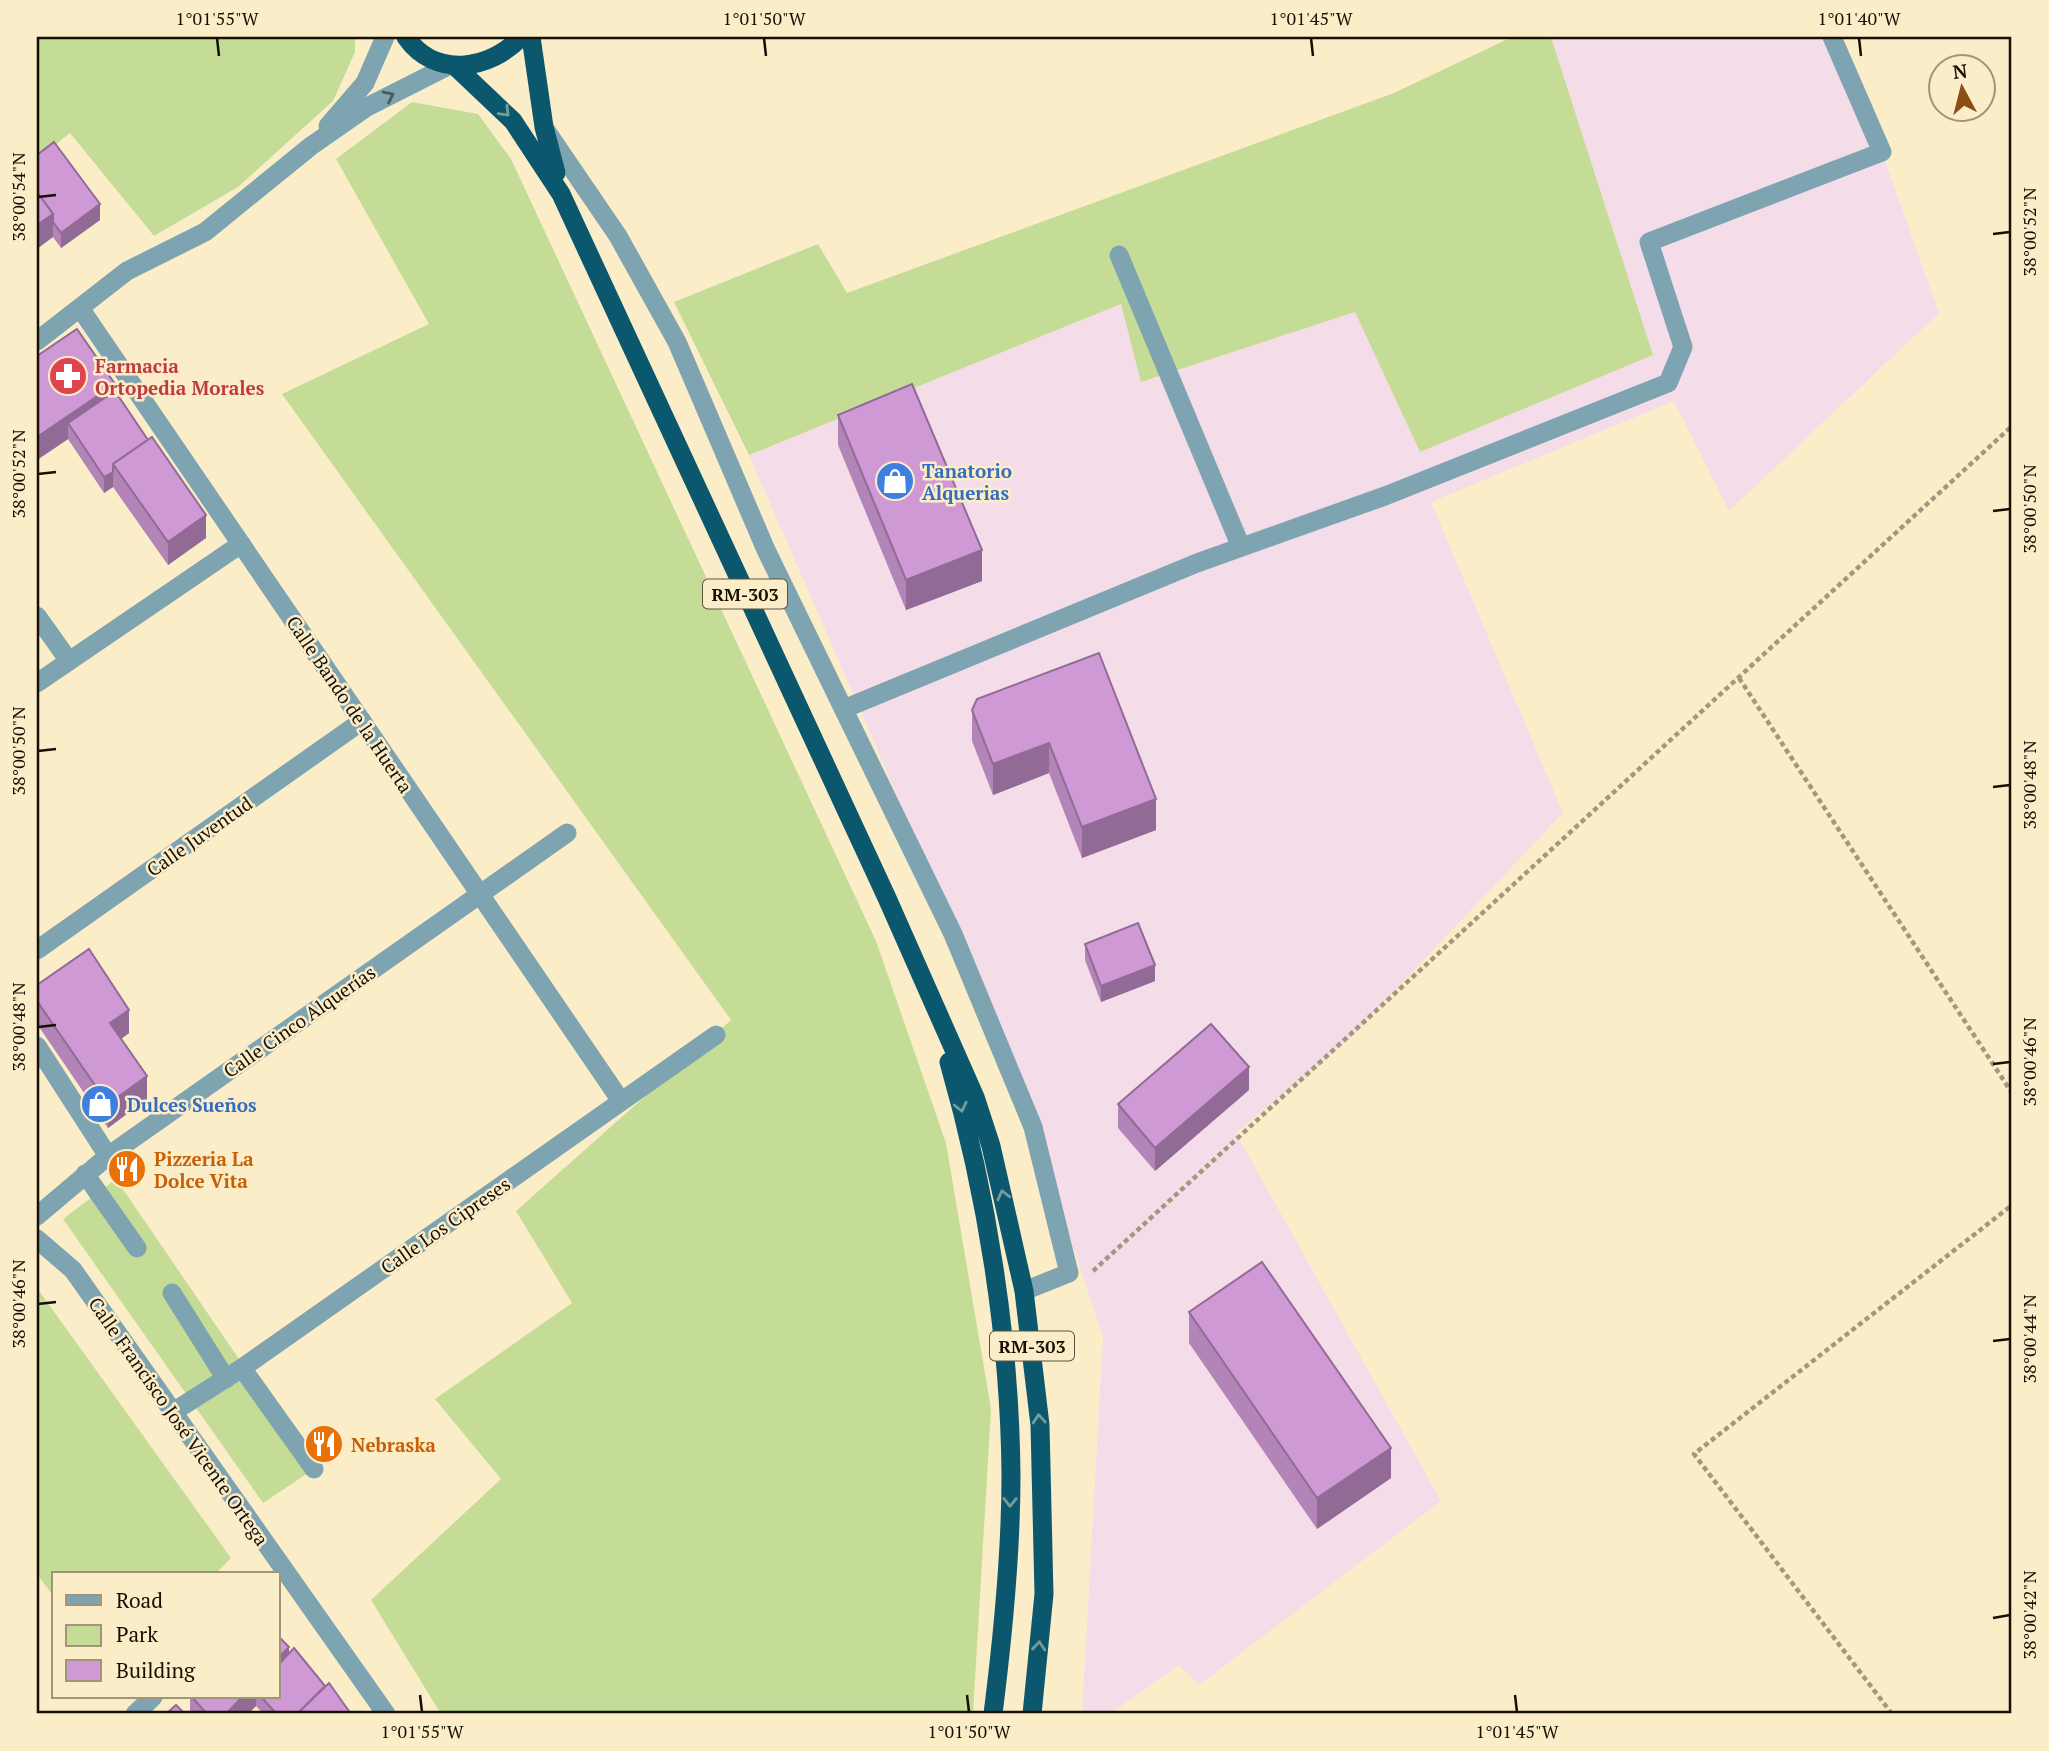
<svg xmlns="http://www.w3.org/2000/svg" width="2049" height="1751" viewBox="0 0 2049 1751" font-family="'PT Serif',serif">
<rect width="100%" height="100%" fill="#fcedc9"/>
<path fill="#f4dde9" d="M1551 37H1841L1939 313 1729 511 1674 401 1431 502 1563 813 1346 1042 1236 1133 1441 1501 1199 1685 1179 1665 1110 1714H1082L1103 1336 1033 1127 876 746 749 455 1121 304 1142 382 1355 312 1653 355Z"/>
<g fill="#c5dc96">
<path d="M37 37H355V52L333 101 238 187 154 236 70 133 37 159Z"/>
<path d="M1512 37H1551L1653 355 1420 452 1355 312 1141 382 1121 304 749 455 674 302 818 244 847 293 1394 93Z"/>
<path d="M412 102 478 114 511 159 876 941 946 1143 991 1409 973 1714H441L371 1600 501 1479 435 1399 572 1303 516 1211 731 1020 282 394 429 324 336 159Z"/>
<path d="M116 1179 314 1469 263 1503 63 1219Z"/>
<path d="M37 1288 231 1558 215 1574H54V1597L37 1574Z"/>
</g>
<g fill="none" stroke-linecap="round" stroke-linejoin="round">
<g stroke="#a3987d" stroke-width="4.5" stroke-dasharray="5 3.5" stroke-linecap="butt">
<path d="M1739 678 2012 1093"/>
<path d="M1093 1271 2012 426"/>
<path d="M1892 1714 1694 1454 2012 1205"/>
</g>
<g stroke="#7ea4b2" stroke-width="19">
<path d="M328 126 365 83 385 37"/>
<path d="M545 129 618 236 677 342 766 550 953 934 1033 1127 1069 1273 1024 1291"/>
<path d="M1119 255 1241 547"/>
<path d="M80 308 621 1101"/>
<path d="M37 341 127 271 205 232 311 146 367 107 450 65"/>
<path d="M37 616 69 661"/>
<path d="M37 683 241 544"/>
<path d="M846 708 1197 563 1385 496 1668 383 1683 347 1649 242 1882 152 1832 37"/>
<path d="M37 950 362 721"/>
<path d="M37 1046 108 1156"/>
<path d="M85 1174 137 1248"/>
<path d="M37 1216 108 1156 567 833"/>
<path d="M172 1293 226 1379"/>
<path d="M242 1368 314 1469"/>
<path d="M173 1412 242 1368 716 1035"/>
<path d="M135 1714 153 1697"/>
</g>
<path stroke="#7ea4b2" stroke-width="19" d="M37 1239 73 1270 386 1714"/>
<g stroke="#0b586e" stroke-width="19">
<path d="M406 37C435 79 490 70 521 37"/>
<path d="M531 37 544 127 556 173"/>
<path d="M455 66 513 121 561 194 887 898 975 1097 991 1146 1024 1291 1040 1425 1044 1594 1032 1714"/>
<path d="M949 1062C987 1194 1010 1339 1011 1476 1011 1556 1003 1635 993 1714"/>
</g>
</g>
<g fill="#b284b7">
<path d="M37 155 100 220 61 248 53 237Z"/>
<path d="M37 356 115 391 206 538 168 565 113 487 104 493 68 439 37 460Z"/>
<path d="M838 415 982 581 906 610 838 445Z"/>
<path d="M1099 653 1156 830 1082 858 1049 773 993 795 972 741V710Z"/>
<path d="M1085 944 1155 981 1101 1002 1085 960Z"/>
<path d="M37 985 129 1033 121 1039 147 1099 108 1128 37 1024Z"/>
<path d="M1249 1090 1155 1171 1118 1128V1104Z"/>
<path d="M1189 1312 1391 1478 1317 1529 1189 1343Z"/>
<path d="M289 1654 325 1686 351 1714H263L256 1706 248 1714H190V1697H278Z"/>
</g>
<g fill="#916b95">
<path d="M100 204V220L61 248V233Z"/>
<path d="M53 214V237L37 249V225Z"/>
<path d="M115 384V407L68 423V439L37 460V437Z"/>
<path d="M113 472V487L104 493V477Z"/>
<path d="M206 515V538L168 565V542Z"/>
<path d="M982 550V581L906 610V580Z"/>
<path d="M1049 743V773L993 795V764Z"/>
<path d="M1156 799V830L1082 858V827Z"/>
<path d="M1155 965V981L1101 1002V986Z"/>
<path d="M129 1010V1033L110 1047V1023Z"/>
<path d="M1249 1067V1090L1155 1171V1148Z"/>
<path d="M147 1076V1099L108 1128V1104Z"/>
<path d="M1391 1448V1478L1317 1529V1498Z"/>
<path d="M289 1647V1670L278 1681V1658Z"/>
<path d="M242 1697H256V1706L248 1714H226Z"/>
</g>
<g fill="#cf99d5" stroke="#916b95" stroke-width="2">
<path d="M54 142 100 204 61 233 53 222V214L37 192V155Z"/>
<path d="M37 192 53 214 37 225Z"/>
<path d="M77 329 115 384 37 437V356Z"/>
<path d="M912 384 982 550 906 580 838 415Z"/>
<path d="M115 391 148 440 113 464V472L104 477 68 423Z"/>
<path d="M152 437 206 515 168 542 113 464Z"/>
<path d="M1099 653 1156 799 1082 827 1049 743 993 764 972 710 977 699Z"/>
<path d="M1138 923 1155 965 1101 986 1085 944Z"/>
<path d="M89 949 129 1010 110 1023 147 1076 108 1104 37 1001V985Z"/>
<path d="M1211 1024 1249 1067 1155 1148 1118 1104Z"/>
<path d="M1262 1262 1391 1448 1317 1498 1189 1312Z"/>
<path d="M278 1636 289 1647 278 1658Z"/>
<path d="M294 1648 325 1686 297 1714H277L261 1697H278V1665Z"/>
<path d="M329 1683 351 1714H297Z"/>
<path d="M192 1697H242L226 1714H207Z"/>
<path d="M176 1705 185 1714H166Z"/>
</g>
<defs><path id="oneway-chevron" d="M-2-3.5L2.5 0L-2 3.5" fill="none" stroke-width="1.6" stroke-linecap="round" stroke-linejoin="round" transform="scale(1.75)"/></defs>
<use stroke="#4a5a5c" href="#oneway-chevron" transform="translate(389 96) rotate(-26)"/>
<g stroke="#779b97">
<use href="#oneway-chevron" transform="translate(505 112) rotate(46)"/>
<use href="#oneway-chevron" transform="translate(961 1107) rotate(77)"/>
<use href="#oneway-chevron" transform="translate(1003 1195) rotate(-104)"/>
<use href="#oneway-chevron" transform="translate(1039 1419) rotate(-94)"/>
<use href="#oneway-chevron" transform="translate(1010 1502) rotate(91)"/>
<use href="#oneway-chevron" transform="translate(1039 1646) rotate(-85)"/>
</g>
<path fill="none" stroke="#161105" stroke-width="2.5" d="M217 38 219 56M764 38 766 56M1311 38 1313 56M1859 38 1861 56M38 197 56 195M1993 234 2010 232M38 474 56 472M1993 511 2010 509M38 751 56 749M1993 787 2010 785M38 1027 56 1025M1993 1064 2010 1062M38 1304 56 1302M1993 1341 2010 1339M1993 1618 2010 1615M420 1695 422 1712M967 1695 969 1712M1515 1695 1517 1712"/>
<defs>
<symbol id="pharmacy-disc" viewBox="-11 -11 22 22"><circle r="9.5" fill="#e0444e" stroke="#fcedc9"/><path d="M-2-6h4v4h4v4h-4v4h-4v-4h-4v-4h4Z" fill="#fff"/></symbol>
<symbol id="shop-disc" viewBox="-11 -11 22 22"><circle r="9.5" fill="#3f7fe0" stroke="#fcedc9"/><path d="M-5-2.5h2.3a2.7 3.5 0 0 1 5.4 0H5L5.5 6h-11ZM-1.5-2.5h3a1.5 2.3 0 0 0-3 0Z" fill="#fff"/></symbol>
<symbol id="restaurant-disc" viewBox="-11 -11 22 22"><circle r="9.5" fill="#e8710a" stroke="#fcedc9"/><path d="M-5-6h1v4h1v-4h1v4h1v-4h1v5L-1.5 .5V6h-2V.5L-5-1ZM5-6V6H3V1.5H1.5Q1.5-4 5-6Z" fill="#fff"/></symbol>
</defs>
<g fill-rule="evenodd">
<use href="#pharmacy-disc" x="46" y="354" width="44" height="44"/>
<use href="#shop-disc" x="873" y="459" width="44" height="44"/>
<use href="#shop-disc" x="78" y="1082" width="44" height="44"/>
<use href="#restaurant-disc" x="105" y="1147" width="44" height="44"/>
<use href="#restaurant-disc" x="302" y="1422" width="44" height="44"/>
</g>
<g text-anchor="middle" dominant-baseline="central" stroke-width="5" stroke-linejoin="round" paint-order="stroke">
<g fill="#fcedc9" stroke="#5b5340" stroke-width="2">
<rect x="703" y="579.5" width="84" height="29" rx="5"/>
<rect x="990" y="1331.5" width="84" height="29" rx="5"/>
</g>
<g font-size="18" font-weight="bold" fill="#161105">
<text x="745" y="594">RM-303</text>
<text x="1032" y="1346">RM-303</text>
</g>
<g font-size="19" font-weight="bold" fill="#be3a42" stroke="#fcedc9" text-anchor="start">
<text x="95" y="365">Farmacia<tspan x="95" dy="22">Ortopedia Morales</tspan></text>
</g>
<g font-size="19" font-weight="bold" fill="#366cbe" stroke="#fcedc9" text-anchor="start">
<text x="922" y="470">Tanatorio<tspan x="922" dy="22">Alquerias</tspan></text>
<text x="127" y="1104">Dulces Sueños</text>
</g>
<g font-size="19" fill="#161105" stroke="#fcedc9">
<text transform="translate(350 704) rotate(56)">Calle Bando de la Huerta</text>
<text transform="translate(199 836) rotate(-35)">Calle Juventud</text>
<text transform="translate(299 1021) rotate(-35)">Calle Cinco Alquerías</text>
<text transform="translate(445 1225) rotate(-35)">Calle Los Cipreses</text>
<text transform="translate(179 1421) rotate(55)">Calle Francisco José Vicente Ortega</text>
</g>
<g font-size="19" font-weight="bold" fill="#c56008" stroke="#fcedc9" text-anchor="start">
<text x="154" y="1158">Pizzeria La<tspan x="154" dy="22">Dolce Vita</tspan></text>
<text x="351" y="1444">Nebraska</text>
</g>
</g>
<rect width="2049" height="1751" fill="none" stroke="#fcedc9" stroke-width="77"/>
<rect x="52" y="1572" width="228" height="126" fill="#fcedc9" stroke="#a0957b" stroke-width="2"/>
<rect x="66" y="1595" width="35" height="10" fill="#7ea4b2" stroke="#a0957b" stroke-width="2"/>
<text x="116" y="1608" font-size="21" fill="#161105">Road</text>
<rect x="66" y="1625" width="35" height="21" fill="#c5dc96" stroke="#a0957b" stroke-width="2"/>
<text x="116" y="1642" font-size="21" fill="#161105">Park</text>
<rect x="66" y="1660" width="35" height="21" fill="#cf99d5" stroke="#a0957b" stroke-width="2"/>
<text x="116" y="1678" font-size="21" fill="#161105">Building</text>
<g transform="translate(1962 88) rotate(353)"><circle r="33" fill="#fcedc9" stroke="#a0957b" stroke-width="2"/>
<path d="M0-5L12 26L0 18L-12 26Z" fill="#8d4e16"/>
<text y="-10" font-size="19" font-weight="bold" text-anchor="middle" fill="#161105">N</text>
</g>
<rect x="38" y="38" width="1972" height="1674" fill="none" stroke="#161105" stroke-width="2.5"/>
<g font-size="18" text-anchor="middle" fill="#161105">
<text x="217" y="25">1°01'55"W</text>
<text x="764" y="25">1°01'50"W</text>
<text x="1311" y="25">1°01'45"W</text>
<text x="1859" y="25">1°01'40"W</text>
<text transform="translate(19 197) rotate(-90)" y="6">38°00'54"N</text>
<text transform="translate(2030 232) rotate(-90)" y="6">38°00'52"N</text>
<text transform="translate(19 474) rotate(-90)" y="6">38°00'52"N</text>
<text transform="translate(2030 509) rotate(-90)" y="6">38°00'50"N</text>
<text transform="translate(19 751) rotate(-90)" y="6">38°00'50"N</text>
<text transform="translate(2030 785) rotate(-90)" y="6">38°00'48"N</text>
<text transform="translate(19 1027) rotate(-90)" y="6">38°00'48"N</text>
<text transform="translate(2030 1062) rotate(-90)" y="6">38°00'46"N</text>
<text transform="translate(19 1304) rotate(-90)" y="6">38°00'46"N</text>
<text transform="translate(2030 1339) rotate(-90)" y="6">38°00'44"N</text>
<text transform="translate(2030 1615) rotate(-90)" y="6">38°00'42"N</text>
<text x="422" y="1738">1°01'55"W</text>
<text x="969" y="1738">1°01'50"W</text>
<text x="1517" y="1738">1°01'45"W</text>
</g>
</svg>
